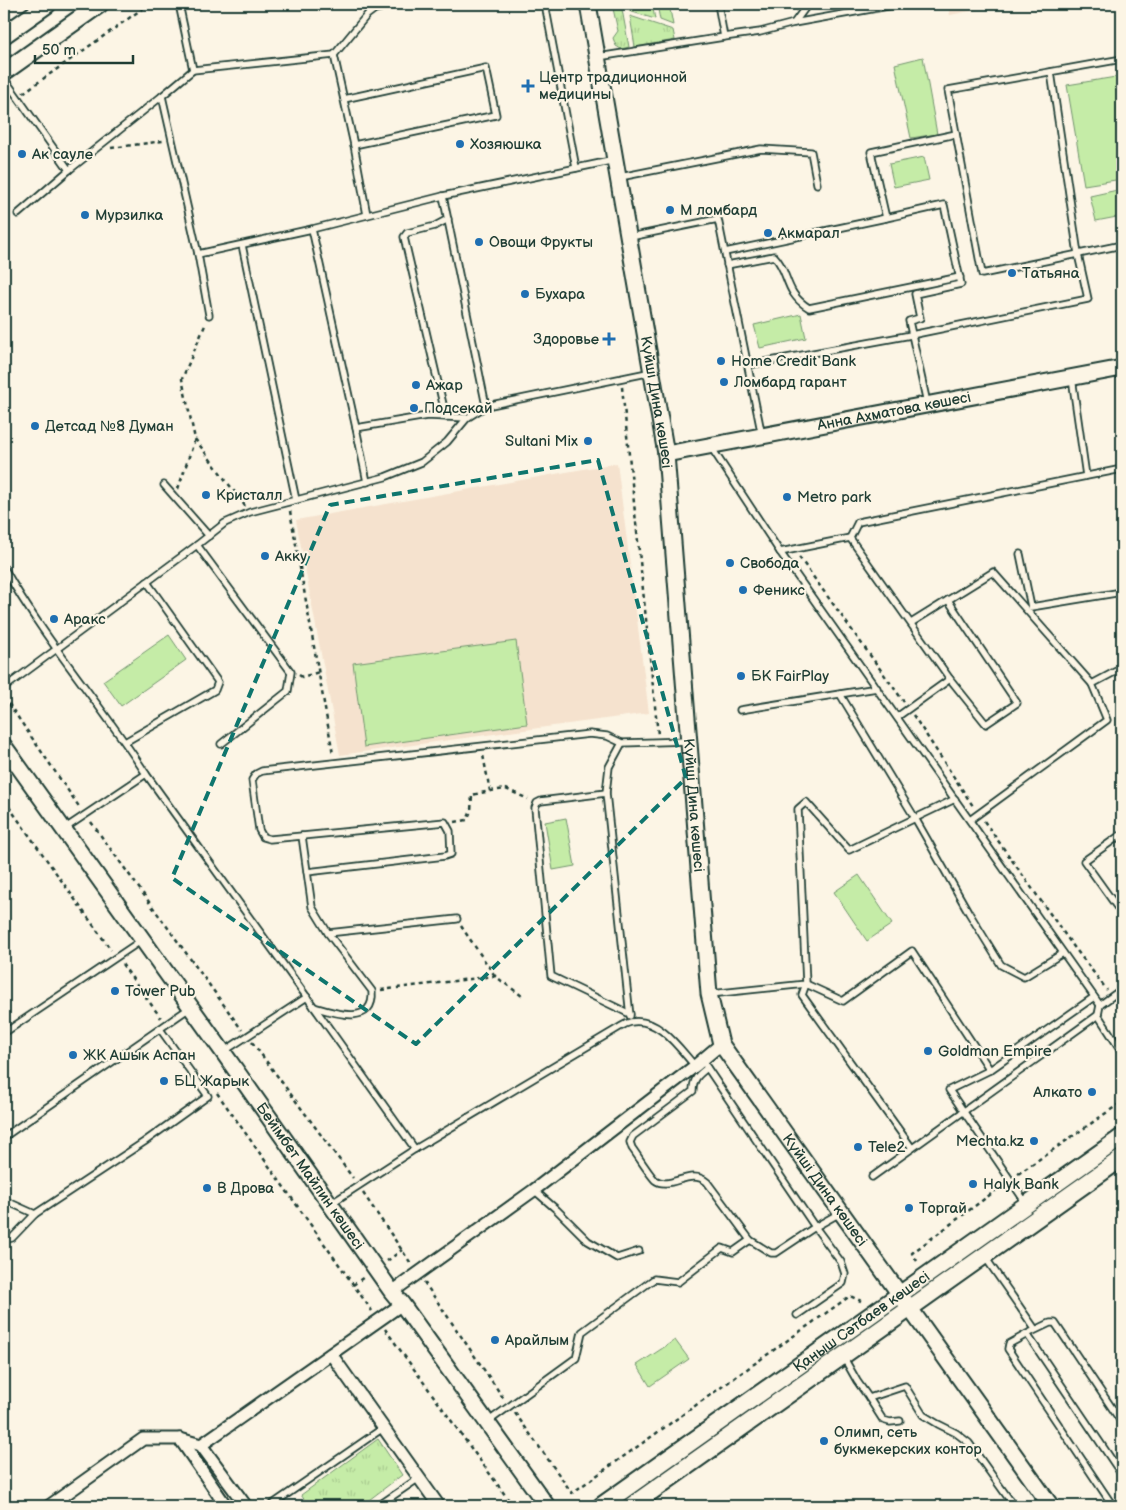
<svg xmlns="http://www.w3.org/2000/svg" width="1126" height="1510" viewBox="0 0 1126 1510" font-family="'Balsamiq Sans',sans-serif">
<defs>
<pattern id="grass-tufts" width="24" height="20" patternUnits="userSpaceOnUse" patternTransform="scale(1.25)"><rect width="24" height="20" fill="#c5eca7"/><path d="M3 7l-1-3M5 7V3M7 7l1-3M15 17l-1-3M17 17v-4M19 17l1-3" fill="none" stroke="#a9cb90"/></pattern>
</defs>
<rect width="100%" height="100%" fill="#fcf5e5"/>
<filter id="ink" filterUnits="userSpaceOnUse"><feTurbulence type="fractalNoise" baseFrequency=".02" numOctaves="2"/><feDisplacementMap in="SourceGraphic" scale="10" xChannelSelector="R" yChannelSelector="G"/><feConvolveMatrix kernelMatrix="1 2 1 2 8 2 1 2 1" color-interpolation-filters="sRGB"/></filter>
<g filter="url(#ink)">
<g fill="#f5e2ce">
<path d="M947 4H1006L950 15Z"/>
<path d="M617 463 649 713 340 755 296 520Z"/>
</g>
<g fill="url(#grass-tufts)" stroke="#72946e">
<path d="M612 4H621L629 47 621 49 616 46 613 38 618 31Z"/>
<path d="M657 4H669L673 25 660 20Z"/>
<path d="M630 16 673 30 675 40 635 47Z"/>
<path d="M378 1439 402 1475 361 1506H309L301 1495Z"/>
</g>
<g fill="#c5eca7" stroke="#72946e">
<path d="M628 4H652L655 19 629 11Z"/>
<path d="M923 57 937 134 911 138 895 64Z"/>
<path d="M1122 76V179L1084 185 1067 85Z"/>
<path d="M924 157 929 180 894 187 889 164Z"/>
<path d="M1122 189V216L1096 221 1090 196Z"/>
<path d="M801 314 806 338 760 348 754 325Z"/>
<path d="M169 635 186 660 121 706 103 681Z"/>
<path d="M516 641 527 724 364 747 353 663Z"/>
<path d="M566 818 575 866 553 870 545 822Z"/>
<path d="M859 875 892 924 867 941 834 892Z"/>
<path d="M675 1340 689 1359 650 1386 637 1365Z"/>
</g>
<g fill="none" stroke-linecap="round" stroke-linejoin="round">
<defs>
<g id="service">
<path d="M179 4 193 70 334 55 367 15 375 9 397 4"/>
<path d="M545 4 576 168"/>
<path d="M794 23 899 4"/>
<path d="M724 37 760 32 794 23 808 4"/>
<path d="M334 55 354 145 367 215"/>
<path d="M598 57 724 37 718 4"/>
<path d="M1122 59 948 90 982 274 1122 245"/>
<path d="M4 78 69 170 162 96 198 254 312 229"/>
<path d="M162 96 193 70"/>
<path d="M344 99 486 68 496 115 354 145"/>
<path d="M620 177 761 149 811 152 817 184"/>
<path d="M443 196 486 406"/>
<path d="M18 214 69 170"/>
<path d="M630 237 718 219 762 436"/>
<path d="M242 245 296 500"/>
<path d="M725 252 886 218"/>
<path d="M198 254 209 315"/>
<path d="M727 265 774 256C790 272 783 292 809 308L960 277"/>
<path d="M748 365 911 335 1088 299 1078 254 1051 72"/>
<path d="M1072 378 1086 476"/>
<path d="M927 403 909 321 920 318 915 294 961 284 944 205 886 218 871 152 956 134"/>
<path d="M446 417 404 237 407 233 435 226 448 219"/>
<path d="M467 418 427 416 356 428 312 229 443 196 615 160"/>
<path d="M356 428 367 482"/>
<path d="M711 447 780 552 1100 1005 1098 1015 1122 1052"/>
<path d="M164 485 209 536"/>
<path d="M197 545 291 672 288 691 221 744"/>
<path d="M780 552 850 538"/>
<path d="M1020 554 1031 607 1122 592"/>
<path d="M4 568C45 641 101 704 146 774L314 1007 415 1149"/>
<path d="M948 600 1017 703 986 724 950 679 850 538 858 522 1122 469"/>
<path d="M911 623 993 572 1092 684"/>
<path d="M4 688 197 545 225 523 250 512 385 477 422 462 447 442 467 418 486 406 652 372"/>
<path d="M840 694 915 818 969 913 1001 965 1024 977 1063 953"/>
<path d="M740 710 877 688"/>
<path d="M897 717 950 679"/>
<path d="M125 742 215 690 218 682 147 582"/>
<path d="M622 743 609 767 606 793 630 1016"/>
<path d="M606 793 541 801 537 803 535 808 551 976 630 1014"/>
<path d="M970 820 1107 720 1092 684 1122 668"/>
<path d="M64 829 146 774"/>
<path d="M1122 834 1084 861 1122 914"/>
<path d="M302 836 312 907 328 933 372 991C375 1027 334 1013 314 1007"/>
<path d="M307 872 445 856 451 854 450 831 445 822 302 836 270 839 263 837 259 830 252 780 256 774 262 771 590 734 607 736 622 743 689 741"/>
<path d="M328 933 457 919"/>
<path d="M710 994 806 984 798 809 806 802 849 850 955 799"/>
<path d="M1100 1005 1122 989"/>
<path d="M4 1033 142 940"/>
<path d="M223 1052 307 997"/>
<path d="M706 1066 815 1227 841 1262 845 1274 843 1283 797 1315"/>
<path d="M4 1137 191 1007"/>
<path d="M912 1148 802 995 806 984 843 1001 912 951 990 1070"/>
<path d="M872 1177 1098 1015"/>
<path d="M534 1190 557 1210 588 1241 617 1258 639 1251"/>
<path d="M4 1200 35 1214"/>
<path d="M332 1203 415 1149 620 1027C623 1025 627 1023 631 1022 659 1017 679 1048 695 1066"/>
<path d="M1026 1203 949 1090 990 1070 1094 997"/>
<path d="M4 1240 12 1238 35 1214 144 1142 208 1096 160 1029"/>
<path d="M750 1240 771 1253H776L815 1227 840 1213"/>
<path d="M985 1257 1035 1329"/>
<path d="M1027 1334 1009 1344 1008 1349 1113 1506"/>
<path d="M844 1358 857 1381 869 1398 905 1386 923 1415 938 1424 956 1433 969 1443 1014 1506"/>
<path d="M869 1398 883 1420 890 1422 900 1421"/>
<path d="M489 1421 576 1358 582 1332 654 1279 678 1282 722 1248 733 1252 750 1240 707 1182C690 1167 670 1191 655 1180 649 1174 638 1156 632 1148L630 1142 633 1136 693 1091C693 1079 698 1075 707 1068"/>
<path d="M1122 1423 1055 1323H1050L1027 1334 1122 1475"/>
<path d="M270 1506 383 1428"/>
<path d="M378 1506 419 1478"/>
</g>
<g id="minor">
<path d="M392 1292 534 1190 695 1066 721 1044"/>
<path d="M331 1354 439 1506"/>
<path d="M180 1439 226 1506"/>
<path d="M201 1445 246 1506"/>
<path d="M49 1506 143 1439H180L201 1445 402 1304"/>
</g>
<g id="tertiary">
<path id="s1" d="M588 4 666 454 709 994 721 1044 1051 1506"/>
<path id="s2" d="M666 454 1122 368"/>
<path id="s3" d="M4 746 223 1052 392 1292 402 1304 547 1506"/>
</g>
<g id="secondary">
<path d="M4 35 48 4"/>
<path d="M4 72 100 4"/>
<path id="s4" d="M601 1506 1122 1137"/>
<path d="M631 1506 1122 1158"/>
</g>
</defs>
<use href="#service" stroke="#1f3d34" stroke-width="9"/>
<use href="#minor" stroke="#1f3d34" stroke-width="15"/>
<use href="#tertiary" stroke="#1f3d34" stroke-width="19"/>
<use href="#secondary" stroke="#1f3d34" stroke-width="20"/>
<g stroke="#1f3d34" stroke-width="2.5" stroke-dasharray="4 4" stroke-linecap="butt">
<path d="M23 93 149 4"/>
<path d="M4 107 11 102"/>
<path d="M111 148 163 141"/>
<path d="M622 387 658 735"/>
<path d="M195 439 245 506"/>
<path d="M178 489 195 439 182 379 206 323"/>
<path d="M290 511 333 754"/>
<path d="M799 557 904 702"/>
<path d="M299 675 302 677 319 672"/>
<path d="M4 697 80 808"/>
<path d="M913 715 973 806"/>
<path d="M490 791 506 789 528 799"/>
<path d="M4 800 111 950"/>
<path d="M984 821 1071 943 1107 990"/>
<path d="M91 822 242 1030"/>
<path d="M455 822 467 820 471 811 472 795 490 791 483 755"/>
<path d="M461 926 495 976"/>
<path d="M122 964 161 1018"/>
<path d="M381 990 495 976 522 996"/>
<path d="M252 1042 353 1178"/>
<path d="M217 1093 372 1311"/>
<path d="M1018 1174 1122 1102"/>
<path d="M363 1193 412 1265"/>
<path d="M387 1261 402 1250"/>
<path d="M917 1261 912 1253 1003 1185"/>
<path d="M424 1282 504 1399"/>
<path d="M353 1285 364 1277"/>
<path d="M385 1329 513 1506"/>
<path d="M515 1413 572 1493 850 1296 861 1301"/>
</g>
<use href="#service" stroke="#fcf5e5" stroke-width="5.5"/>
<use href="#minor" stroke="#fcf5e5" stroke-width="11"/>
<use href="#tertiary" stroke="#fcf5e5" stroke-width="15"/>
<use href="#secondary" stroke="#fcf5e5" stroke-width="16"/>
</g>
</g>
<path fill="none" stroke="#0f766e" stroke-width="4" stroke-dasharray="10 6" stroke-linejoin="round" d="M598 460 686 778 416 1044 172 878 330 505Z"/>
<g fill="#1f6fb2" stroke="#fcf5e5" stroke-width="2">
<path d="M525.5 78.5h5v5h5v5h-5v5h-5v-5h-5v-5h5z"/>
<circle cx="460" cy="144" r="5"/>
<circle cx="22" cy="154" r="5"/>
<circle cx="670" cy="210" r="5"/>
<circle cx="85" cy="215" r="5"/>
<circle cx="768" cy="233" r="5"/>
<circle cx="479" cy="242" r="5"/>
<circle cx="1012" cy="273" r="5"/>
<circle cx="525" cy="294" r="5"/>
<path d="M606.5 331.5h5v5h5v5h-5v5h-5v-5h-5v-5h5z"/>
<circle cx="721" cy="361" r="5"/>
<circle cx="724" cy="382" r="5"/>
<circle cx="416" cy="385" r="5"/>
<circle cx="414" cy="408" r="5"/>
<circle cx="35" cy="426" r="5"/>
<circle cx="588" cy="441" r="5"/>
<circle cx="206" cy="495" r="5"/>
<circle cx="787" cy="497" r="5"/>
<circle cx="265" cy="556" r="5"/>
<circle cx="730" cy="563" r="5"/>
<circle cx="743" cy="590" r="5"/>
<circle cx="54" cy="619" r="5"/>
<circle cx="741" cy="676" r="5"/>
<circle cx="115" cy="991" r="5"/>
<circle cx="928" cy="1051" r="5"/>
<circle cx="73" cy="1055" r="5"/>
<circle cx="164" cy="1081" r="5"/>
<circle cx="1092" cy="1092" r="5"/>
<circle cx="1034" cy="1141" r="5"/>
<circle cx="858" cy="1147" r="5"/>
<circle cx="973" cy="1184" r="5"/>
<circle cx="207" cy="1188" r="5"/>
<circle cx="909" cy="1208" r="5"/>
<circle cx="495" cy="1340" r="5"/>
<circle cx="824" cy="1441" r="5"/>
</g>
<g text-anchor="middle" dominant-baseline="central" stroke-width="4.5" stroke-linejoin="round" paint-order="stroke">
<g font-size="15" fill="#1f3d34" stroke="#fcf5e5" text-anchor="start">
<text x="539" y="77">Центр традиционной<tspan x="539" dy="17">медицины</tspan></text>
<text x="470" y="144">Хозяюшка</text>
<text x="32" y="154">Ак сауле</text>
<text x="680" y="210">М ломбард</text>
<text x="95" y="215">Мурзилка</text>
<text x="778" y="233">Акмарал</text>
<text x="489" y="242">Овощи Фрукты</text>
<text x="1022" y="273">Татьяна</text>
<text x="535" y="294">Бухара</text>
<text x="599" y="339" text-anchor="end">Здоровье</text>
<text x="731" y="361">Home Credit Bank</text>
<text x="734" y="382">Ломбард гарант</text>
<text x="426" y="385">Ажар</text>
<text x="424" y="408">Подсекай</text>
<text x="45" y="426">Детсад №8 Думан</text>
<text x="578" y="441" text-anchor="end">Sultani Mix</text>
<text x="216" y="495">Кристалл</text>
<text x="797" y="497">Metro park</text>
<text x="275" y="556">Акку</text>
<text x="740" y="563">Свобода</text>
<text x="753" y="590">Феникс</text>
<text x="64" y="619">Аракс</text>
<text x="751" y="676">БК FairPlay</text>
<text x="125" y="991">Tower Pub</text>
<text x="938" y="1051">Goldman Empire</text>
<text x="83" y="1055">ЖК Ашык Аспан</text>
<text x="174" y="1081">БЦ Жарык</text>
<text x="1082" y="1092" text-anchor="end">Алкато</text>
<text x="1024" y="1141" text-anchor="end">Mechta.kz</text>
<text x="868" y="1147">Tele2</text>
<text x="983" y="1184">Halyk Bank</text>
<text x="217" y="1188">В Дрова</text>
<text x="919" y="1208">Торгай</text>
<text x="505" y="1340">Арайлым</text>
<text x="834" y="1432">Олимп, сеть<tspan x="834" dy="17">букмекерских контор</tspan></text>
</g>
<g font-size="15" fill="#1f3d34" stroke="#fcf5e5">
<text stroke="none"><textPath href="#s1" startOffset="404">Күйші Дина көшесі</textPath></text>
<text stroke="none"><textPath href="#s2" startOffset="232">Анна Ахматова көшесі</textPath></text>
<text stroke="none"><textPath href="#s1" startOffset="809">Күйші Дина көшесі</textPath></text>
<text stroke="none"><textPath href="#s3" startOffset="528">Бейімбет Майлин көшесі</textPath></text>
<text stroke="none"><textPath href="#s1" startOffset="1229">Күйші Дина көшесі</textPath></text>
<text stroke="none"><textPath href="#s4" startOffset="319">Қаныш Сәтбаев көшесі</textPath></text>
</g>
</g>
<rect width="1126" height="1510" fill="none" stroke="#fcf5e5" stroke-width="20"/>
<rect x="10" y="10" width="1106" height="1490" fill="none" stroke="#1f3d34" stroke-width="2" filter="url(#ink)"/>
<path d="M35 55v8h98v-8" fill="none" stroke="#1f3d34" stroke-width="2.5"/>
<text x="42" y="55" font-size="15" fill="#1f3d34" stroke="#fcf5e5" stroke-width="4" paint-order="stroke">50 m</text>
</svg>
